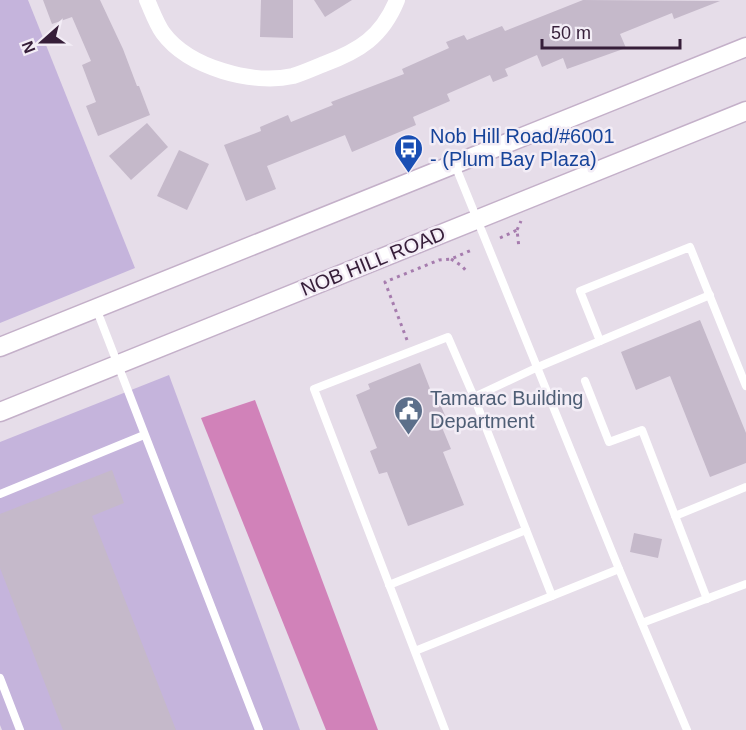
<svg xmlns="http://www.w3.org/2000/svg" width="746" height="730" viewBox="0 0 746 730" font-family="Helvetica,sans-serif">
<rect width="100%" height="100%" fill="#e6dde9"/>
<g fill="#c5b4dc">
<path d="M0 0H28L135 268 0 323Z"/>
<path d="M169 375 300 730H2L0 725V442Z"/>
</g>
<path fill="#d182b9" d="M255 400 378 730H326L201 418Z"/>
<g fill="#c5b9ca">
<path d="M43 0H100L123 49 137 86H139L150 115 98 136 86 106 96 102 82 65 91 61 72 17 52 24Z"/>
<path d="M261 0H293V38L260 37Z"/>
<path d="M314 0H352L325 17Z"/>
<path d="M583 0 720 1 674 19 672 13 620 34 626 48 567 69 563 58 542 67 537 55 505 69 508 76 493 82 490 75 447 94 450 101 413 117 416 125 352 152 345 135 267 166 276 189 246 201 224 145 261 131 260 127 288 115 291 122 333 105 331 102 404 74 402 69 449 48 446 42 464 35 467 40 502 26 505 31Z"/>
<path d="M147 123 168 147 131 180 109 156Z"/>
<path d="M179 150 209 164 187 210 157 196Z"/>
<path d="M700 320 746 433V463L710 477 670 376 636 390 621 352Z"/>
<path d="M420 363 436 404 439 402 448 422 441 425 451 449 443 452 464 505 408 526 387 472 379 474 370 451 377 448 356 395 370 389 368 384Z"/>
<path d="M112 470 124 503 92 516 176 730H63L0 568V514Z"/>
<path d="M634 533 662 539 658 558 630 552Z"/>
</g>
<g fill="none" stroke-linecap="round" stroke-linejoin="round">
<defs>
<g id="secondary">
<path d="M0 347 746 47"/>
<path d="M0 412 746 111"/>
</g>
</defs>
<use href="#secondary" stroke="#c4b0c9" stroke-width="21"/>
<g stroke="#a67cae" stroke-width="3" stroke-dasharray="3 4.5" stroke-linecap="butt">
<path d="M517 230 521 221"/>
<path d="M500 238 517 230 519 248"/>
<path d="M451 259 462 266 467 272"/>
<path d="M407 340 385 282 439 260 451 259 474 249"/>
</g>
<g stroke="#fff" stroke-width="8">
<path d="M455 165 619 569 687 730"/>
<path d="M96 308 259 730"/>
<path d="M600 341 710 295"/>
<path d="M585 381 609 442 642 430 707 599"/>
<path d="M474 397 552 596"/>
<path d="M0 494 144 435"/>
<path d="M675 516 746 487"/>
<path d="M389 585 526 530"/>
<path d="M642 623 746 584"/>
<path d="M415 651 619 569"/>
<path d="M0 678 20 730"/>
<path d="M445 730 314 389 448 337 474 397 538 367 600 341 580 291 690 247 746 386"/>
</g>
<path stroke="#fff" stroke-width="16" d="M147 0C152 11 156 23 163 33 189 68 253 85 293 76 303 73 314 68 324 64 359 51 382 37 397 0"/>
<use href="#secondary" stroke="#fff" stroke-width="18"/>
</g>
<defs>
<symbol id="bus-pin" viewBox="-11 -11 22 30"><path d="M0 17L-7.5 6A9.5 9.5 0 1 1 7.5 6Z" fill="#1a4fb4" stroke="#f3edf6"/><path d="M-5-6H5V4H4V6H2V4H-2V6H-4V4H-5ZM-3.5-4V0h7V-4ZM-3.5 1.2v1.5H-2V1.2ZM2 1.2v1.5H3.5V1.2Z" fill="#fff"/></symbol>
<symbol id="civic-pin" viewBox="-11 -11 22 30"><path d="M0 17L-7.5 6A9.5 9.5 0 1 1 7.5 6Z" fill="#5c6f8a" stroke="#f3edf6"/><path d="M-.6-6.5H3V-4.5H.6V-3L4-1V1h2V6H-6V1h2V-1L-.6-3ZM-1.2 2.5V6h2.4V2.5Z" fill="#fff"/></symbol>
</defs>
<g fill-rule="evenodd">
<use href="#bus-pin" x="392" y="132" width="33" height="45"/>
<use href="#civic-pin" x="392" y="394" width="33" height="45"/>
</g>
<g text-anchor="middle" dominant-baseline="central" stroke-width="5" stroke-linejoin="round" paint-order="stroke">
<g font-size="20" fill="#164399" stroke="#f3edf6" text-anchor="start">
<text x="430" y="136">Nob Hill Road/#6001<tspan x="430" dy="23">- (Plum Bay Plaza)</tspan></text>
</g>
<g font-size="20" fill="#361e39" stroke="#f3edf6">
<text transform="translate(373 261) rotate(-22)">NOB HILL ROAD</text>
</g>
<g font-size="20" fill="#4e5e75" stroke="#f3edf6" text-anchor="start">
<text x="430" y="398">Tamarac Building<tspan x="430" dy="23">Department</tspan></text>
</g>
</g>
<g transform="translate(42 42) rotate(249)" stroke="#f3edf6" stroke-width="4.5" paint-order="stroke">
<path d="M0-4.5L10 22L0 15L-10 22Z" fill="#361e39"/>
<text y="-9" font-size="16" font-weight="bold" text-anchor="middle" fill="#361e39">N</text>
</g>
<path d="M542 39v9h138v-9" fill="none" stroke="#361e39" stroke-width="3"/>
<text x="551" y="39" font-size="18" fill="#361e39" stroke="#f3edf6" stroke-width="4.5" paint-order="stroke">50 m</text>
</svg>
